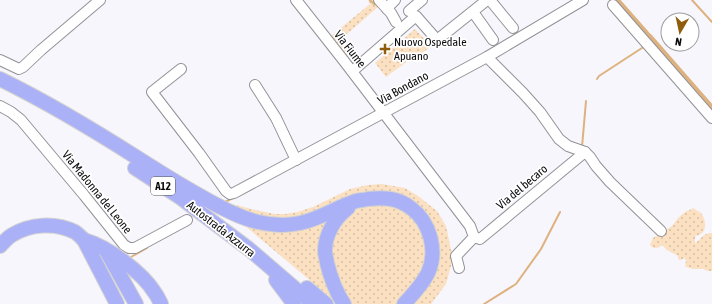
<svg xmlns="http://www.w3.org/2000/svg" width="712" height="304" viewBox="0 0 712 304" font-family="'Asap Condensed',sans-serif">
<defs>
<pattern id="green-dots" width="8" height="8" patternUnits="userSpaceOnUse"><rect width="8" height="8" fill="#fbe0c1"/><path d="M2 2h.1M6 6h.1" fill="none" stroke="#d6bfa5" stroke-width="1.8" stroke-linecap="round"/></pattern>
</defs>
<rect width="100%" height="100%" fill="#f6f6fc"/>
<g fill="url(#green-dots)">
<path d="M368 0H374L379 6 339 41 351 55 346 59 331 36 370 4Z"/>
<path d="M415 29 431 46 411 62 409 60 386 77 375 63Z"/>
<path d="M382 184 405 188 418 196 437 211 446 226 453 259 446 284 431 304H409L434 268 415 206 346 202 283 221 225 206 232 204 251 209 275 214H286L297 212 313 207 350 189 368 185Z"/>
<path d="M368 202 402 207 426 233 427 267 399 304H347L328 249 344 214Z"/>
<path d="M694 208C694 209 699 212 700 212 705 217 708 229 701 234 699 235 697 235 695 237V243C702 240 700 234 712 233V271H708L703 269H693L686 267 685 266 686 264 685 263 687 261 685 260V258L680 260 678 259V256L667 250 662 245C659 248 654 250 650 245L652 240 654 237 661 234 673 225 678 218 685 212Z"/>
<path d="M336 213 329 225 337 303 238 220 261 225Z"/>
</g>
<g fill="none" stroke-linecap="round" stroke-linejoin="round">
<g stroke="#ddb27e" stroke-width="2">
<path d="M370 0 374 4 376 3"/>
<path d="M692 0 712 22"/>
<path d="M597 79 599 76 645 46"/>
<path d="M582 147 586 101"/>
<path d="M225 202 233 198"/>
<path d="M131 257 147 248"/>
<path d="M484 304 516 284 541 249 560 212"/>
</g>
<g stroke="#ddb27e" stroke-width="7">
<path d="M616 0 646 34"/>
<path d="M649 37 712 109"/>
</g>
<defs>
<g id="minor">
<path d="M296 0 344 61 470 226 474 237 456 256 459 268"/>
<path d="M379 0 391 13 396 22"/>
<path d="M490 0 513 28"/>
<path d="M613 5 712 118"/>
<path d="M387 9 388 7 395 0"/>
<path d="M409 11 422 0"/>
<path d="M473 12 493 40"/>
<path d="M487 57 523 93 540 112 559 139 568 146 585 152 590 157 596 166 610 182 661 231"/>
<path d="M0 60 19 69 23 67 41 50 100 0"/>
<path d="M356 68 416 16 437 40 487 0"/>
<path d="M181 69 152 92 199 153 226 191 230 194 234 193 487 57 583 0"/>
<path d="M255 85 276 118 296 160"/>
<path d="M0 106 11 112 21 120 84 195 124 245 129 248H135L187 220"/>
<path d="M474 237 480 239 585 152"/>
</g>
<g id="highway">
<path d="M0 79C47 102 92 129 136 157 161 173 185 188 211 202 226 210 241 218 258 222 271 225 287 226 300 223 320 219 337 207 356 201 360 200 364 200 368 199 384 197 398 198 411 208 430 222 438 251 428 273 422 285 413 294 404 304"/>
<path d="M135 168 181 198 249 249 313 304"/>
<path d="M84 240C108 247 142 272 155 293 158 297 159 300 161 304"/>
<path d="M0 246C4 242 7 238 12 235 30 224 55 222 75 232 78 234 81 237 84 240L117 304"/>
<path d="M107 252 136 304"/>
<path d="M276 280 294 304"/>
<path d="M307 288 326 304"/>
<path d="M344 304C335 291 331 279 327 263 327 260 325 255 325 251 325 234 335 218 348 208"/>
</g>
</defs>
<use href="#minor" stroke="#929297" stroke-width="12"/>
<use href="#highway" stroke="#d3d3d3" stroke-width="16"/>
<use href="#minor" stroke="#fff" stroke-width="10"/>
<use href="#highway" stroke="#abb1f6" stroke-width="14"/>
</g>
<path fill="#8f5d0b" stroke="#fff" stroke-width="1.5" d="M383 43h4v4h4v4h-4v4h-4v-4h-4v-4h4z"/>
<g text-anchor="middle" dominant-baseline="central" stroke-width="3.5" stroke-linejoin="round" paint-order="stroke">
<rect fill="#fff" stroke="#545456" stroke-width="1" x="151" y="177" width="24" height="18" rx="3"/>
<g font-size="11" font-weight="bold" fill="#0b0b0d">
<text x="163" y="186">A12</text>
</g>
<g font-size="12" fill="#0b0b0d" stroke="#fff" text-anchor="start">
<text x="394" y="42">Nuovo Ospedale<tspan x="394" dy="14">Apuano</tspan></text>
</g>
<g font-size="12" fill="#0b0b0d" stroke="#fff">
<text transform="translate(350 49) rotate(52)">Via Fiume</text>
<text transform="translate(403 88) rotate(-29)">Via Bondano</text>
<text transform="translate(522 187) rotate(-40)">Via del becaro</text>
<text transform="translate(97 192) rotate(51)">Via Madonna del Leone</text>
<text transform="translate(221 229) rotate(38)">Autostrada Azzurra</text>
</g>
</g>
<g transform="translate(680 32) rotate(189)"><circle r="19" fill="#ffffff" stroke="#9d9d9e"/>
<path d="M0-3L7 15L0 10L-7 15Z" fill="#8f5d0b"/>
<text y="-6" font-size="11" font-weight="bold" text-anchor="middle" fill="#0b0b0d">N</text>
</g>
</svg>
